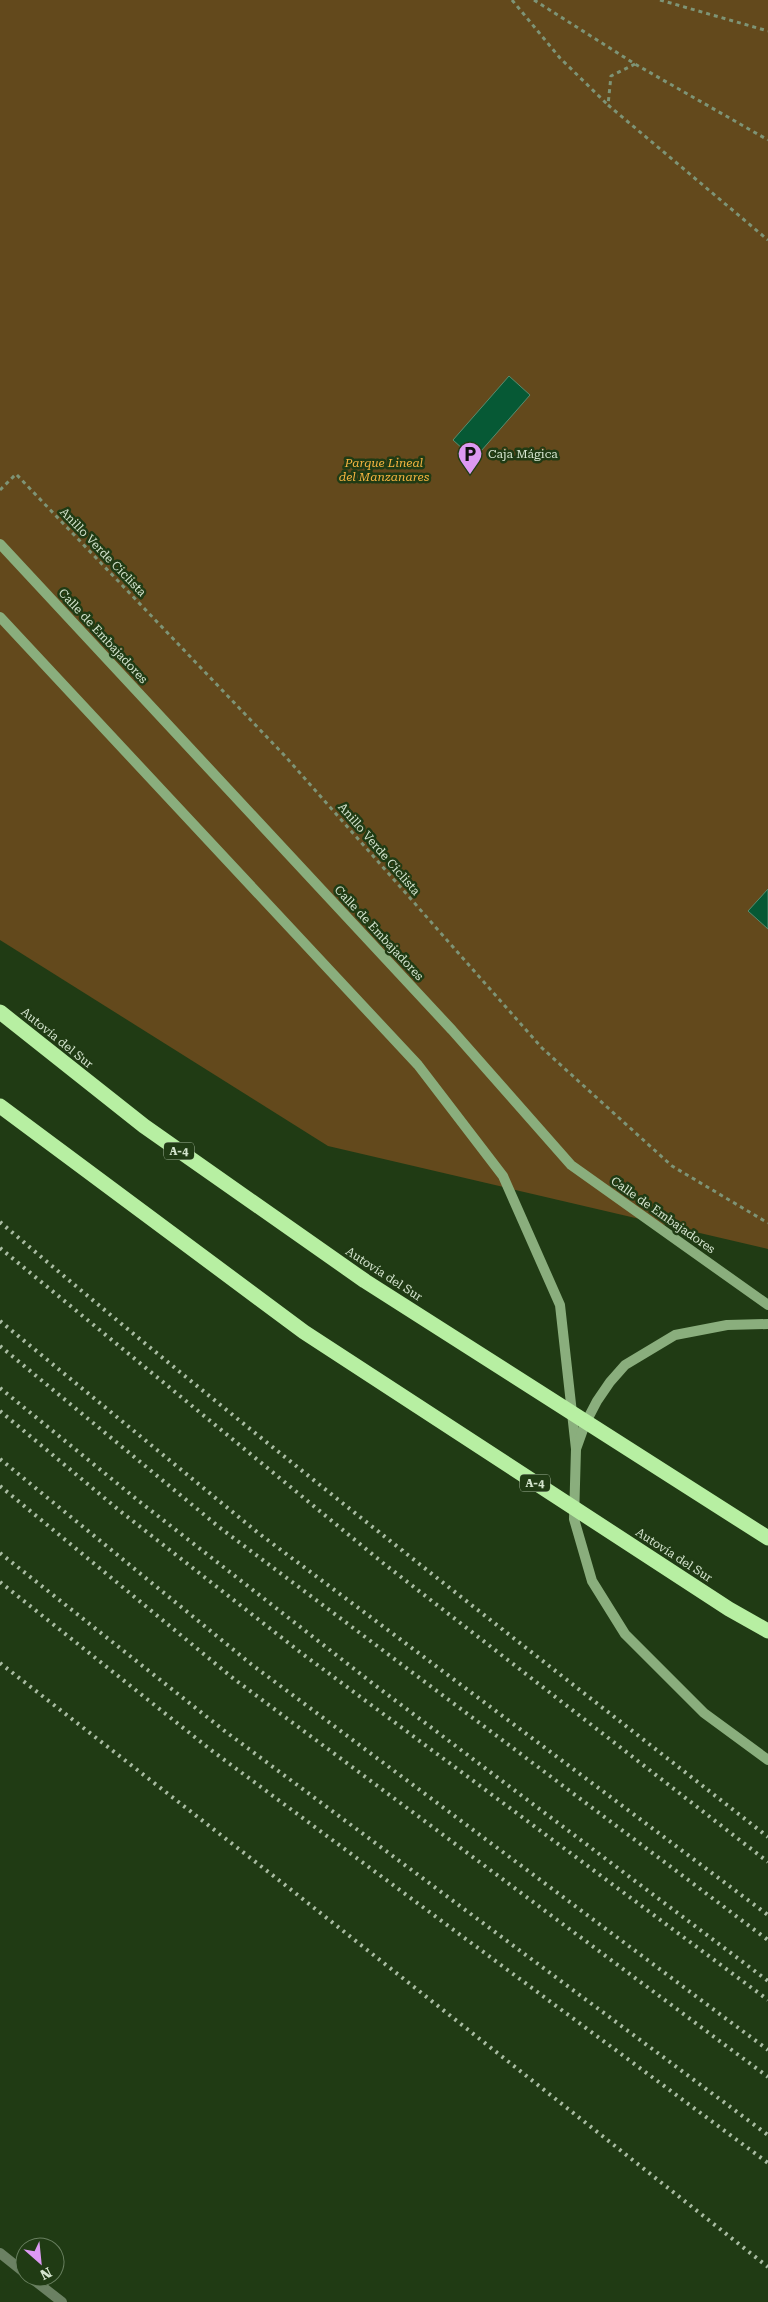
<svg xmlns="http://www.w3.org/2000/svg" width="768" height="2302" viewBox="0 0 768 2302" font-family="'Roboto Serif',serif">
<rect width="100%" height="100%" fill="#203b14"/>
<path fill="#63491c" d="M0 0H768V1249L328 1146 0 940Z"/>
<g fill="#065935" stroke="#598b6e">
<path d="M509 376 530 395 474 459 453 440Z"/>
<path d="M768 889V929L748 911Z"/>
</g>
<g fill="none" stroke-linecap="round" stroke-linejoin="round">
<g stroke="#7e9476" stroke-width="3" stroke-dasharray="4 4" stroke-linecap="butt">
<path d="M512 0 560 58 608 105"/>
<path d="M534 0 635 64 768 140"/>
<path d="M660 0 768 31"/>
<path d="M635 64 611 76 608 105 768 240"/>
<path d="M0 490 16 474 285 756 542 1048 672 1166 768 1223"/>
</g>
<g stroke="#6b8163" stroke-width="10">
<path d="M0 2253 25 2273"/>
<path d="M30 2277 62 2302"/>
</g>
<g stroke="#8aae7d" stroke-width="10">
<path d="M0 544 452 1030 571 1165 768 1305"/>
<path d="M0 617 418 1065 503 1176 560 1305 576 1449"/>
<path d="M768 1324 727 1325 675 1335 625 1365 610 1382 597 1401 585 1424 576 1449 574 1519 592 1581 625 1634 704 1713 768 1760"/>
</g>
<g stroke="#b7efa2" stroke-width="15">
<path d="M0 1012 144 1126 365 1281 768 1538"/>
<path d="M0 1106 304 1332 729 1609 768 1631"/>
</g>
<g stroke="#a9bca2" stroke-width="4" stroke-dasharray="2.5 5" stroke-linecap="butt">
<path d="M0 1222C250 1435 510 1635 768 1837"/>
<path d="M0 1248 383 1563 768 1862"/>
<path d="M0 1321 257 1532 768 1915"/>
<path d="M0 1346 219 1527 768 1940"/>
<path d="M0 1388 140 1502 376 1686 768 1981"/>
<path d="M0 1411 120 1511 300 1652 768 2000"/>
<path d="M0 1459 251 1664 768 2050"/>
<path d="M0 1486 234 1679 768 2077"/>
<path d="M0 1553 226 1732 768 2135"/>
<path d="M0 1582 211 1750 768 2163"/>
<path d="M0 1663 280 1881 768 2267"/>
</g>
</g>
<defs>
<symbol id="parking-pin" viewBox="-11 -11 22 30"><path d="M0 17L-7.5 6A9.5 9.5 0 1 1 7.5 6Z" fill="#dd99f3" stroke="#203b14"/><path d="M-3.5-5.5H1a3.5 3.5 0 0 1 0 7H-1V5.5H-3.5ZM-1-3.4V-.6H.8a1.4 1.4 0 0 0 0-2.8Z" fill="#111"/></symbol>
</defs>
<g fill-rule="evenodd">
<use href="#parking-pin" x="456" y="440" width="28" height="38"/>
</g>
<g text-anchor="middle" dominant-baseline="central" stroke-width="5" stroke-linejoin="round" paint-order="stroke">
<g fill="#203b14" stroke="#9fb297" stroke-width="1">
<rect x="164" y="1142.5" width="30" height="17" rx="4"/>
<rect x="520" y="1474.5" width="30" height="17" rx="4"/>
</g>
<g font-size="11" font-weight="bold" fill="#d5e5cf">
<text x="179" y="1151">A-4</text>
<text x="535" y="1483">A-4</text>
</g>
<g font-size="12" fill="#d5e5cf" stroke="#203b14" text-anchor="start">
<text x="488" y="454">Caja Mágica</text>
</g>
<g font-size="12" font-style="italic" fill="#f6b440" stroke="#203b14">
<text x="384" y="463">Parque Lineal<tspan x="384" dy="14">del Manzanares</tspan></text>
</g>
<g font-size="12" fill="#d5e5cf" stroke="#203b14">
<text transform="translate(103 552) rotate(46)">Anillo Verde Ciclista</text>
<text transform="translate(103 636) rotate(47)">Calle de Embajadores</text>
<text transform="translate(379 849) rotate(49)">Anillo Verde Ciclista</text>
<text transform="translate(379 933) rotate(47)">Calle de Embajadores</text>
<text transform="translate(57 1038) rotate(39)">Autovía del Sur</text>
<text transform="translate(663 1215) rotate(35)">Calle de Embajadores</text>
<text transform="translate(384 1274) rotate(33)">Autovía del Sur</text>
<text transform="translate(674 1555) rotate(33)">Autovía del Sur</text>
</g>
</g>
<g transform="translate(40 2262) rotate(153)"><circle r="24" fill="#203b14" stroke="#687f5f"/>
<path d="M0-4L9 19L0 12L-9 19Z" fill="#dd99f3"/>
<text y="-8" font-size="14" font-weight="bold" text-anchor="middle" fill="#d5e5cf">N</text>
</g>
</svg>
